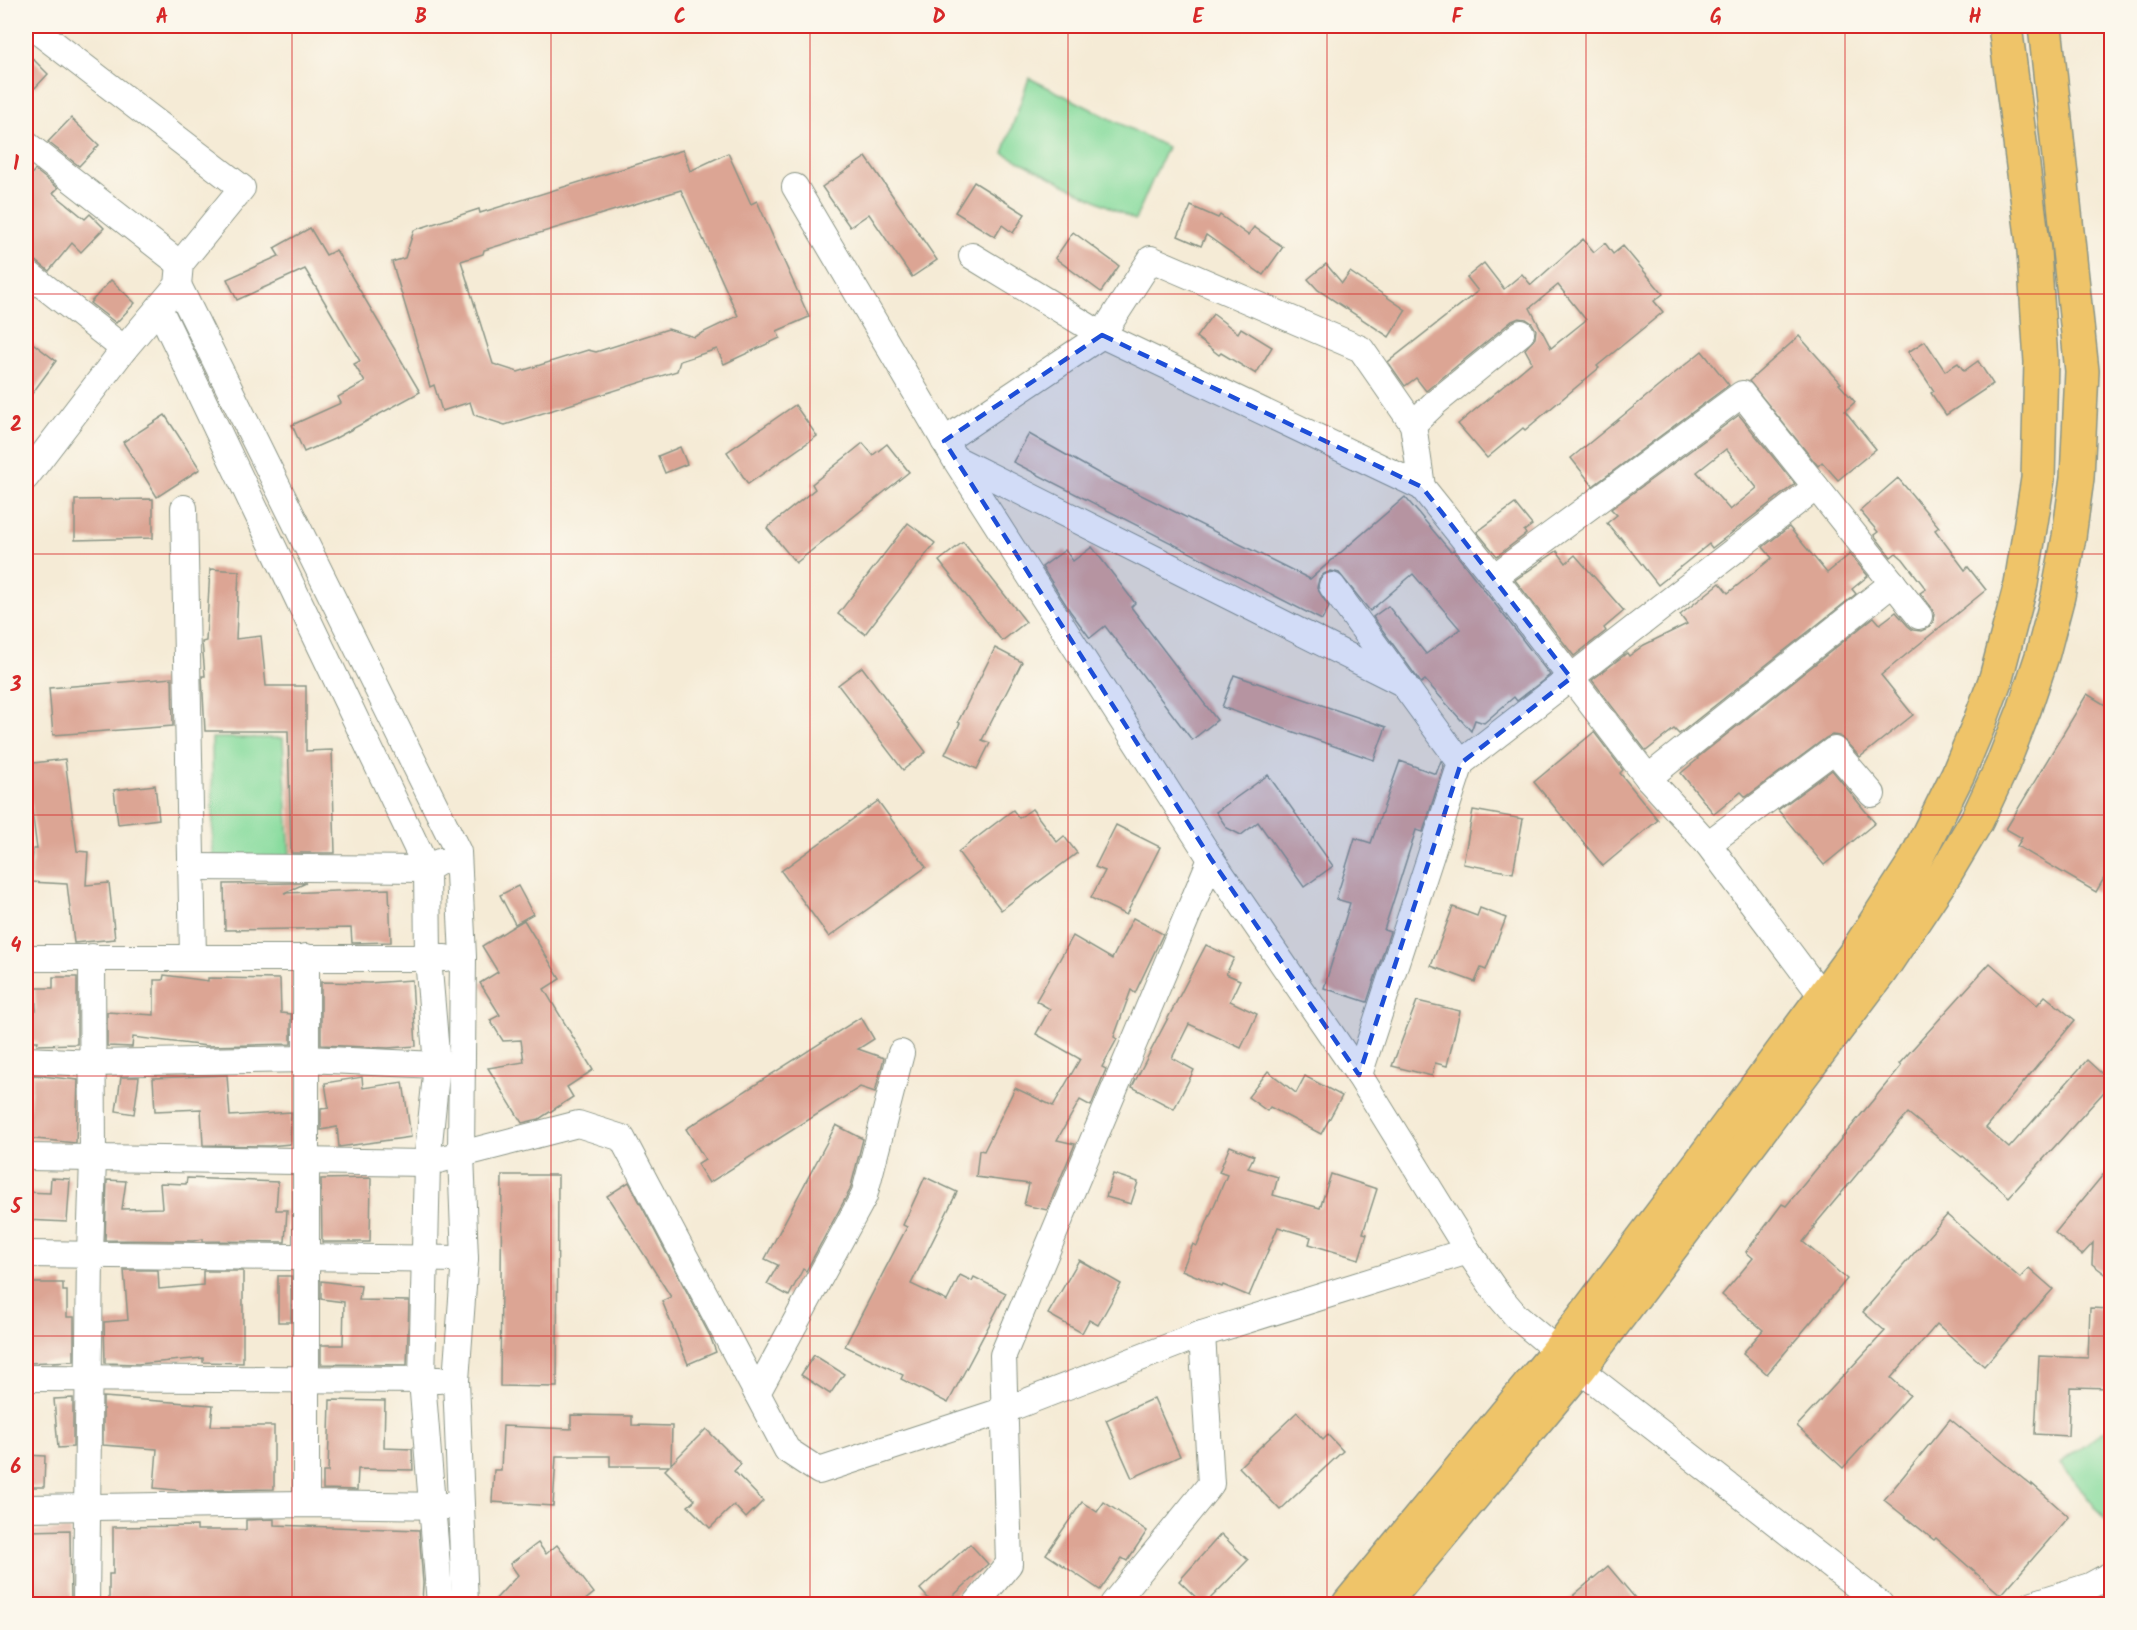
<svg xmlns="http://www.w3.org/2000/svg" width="2137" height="1630" viewBox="0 0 2137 1630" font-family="Kalam,sans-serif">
<rect width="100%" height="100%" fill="#fbf7ec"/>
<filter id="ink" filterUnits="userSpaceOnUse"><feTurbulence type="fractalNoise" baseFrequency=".0167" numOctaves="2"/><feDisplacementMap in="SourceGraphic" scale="12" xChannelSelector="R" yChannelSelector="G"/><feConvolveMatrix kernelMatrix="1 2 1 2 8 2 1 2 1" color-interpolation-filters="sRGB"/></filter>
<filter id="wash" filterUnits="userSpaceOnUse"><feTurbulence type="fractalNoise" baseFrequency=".008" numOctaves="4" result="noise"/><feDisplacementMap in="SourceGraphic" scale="24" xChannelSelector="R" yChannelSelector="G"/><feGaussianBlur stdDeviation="1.35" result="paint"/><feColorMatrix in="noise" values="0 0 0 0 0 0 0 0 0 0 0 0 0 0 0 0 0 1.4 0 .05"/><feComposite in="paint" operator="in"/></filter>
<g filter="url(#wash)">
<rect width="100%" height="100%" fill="#f5ebd6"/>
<g fill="#87db9d" stroke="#538c68" stroke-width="1.5">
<path d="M1029 78 1167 147 1135 220 1003 153Z"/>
<path d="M212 738H283L290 859 213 858Z"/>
<path d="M2111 1426V1527L2060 1463Z"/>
</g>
<g id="blocks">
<g fill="#dca594" fill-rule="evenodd">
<path d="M26 52 48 74 35 88 26 78Z"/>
<path d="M71 118 99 145 79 166 48 142Z"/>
<path d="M683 150 690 171 728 153 751 204 757 201 809 317 777 331 780 338 724 364 717 349 680 361 677 371 505 425 474 415 470 402 442 411 434 385 430 387 392 262 405 258 414 230 479 209 480 213ZM681 190 738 316 694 337 668 329 596 352 588 350 518 372 493 364 461 261 483 254 484 250Z"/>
<path d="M866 157 937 260 912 277 869 214 850 227 822 187Z"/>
<path d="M35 170 58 188 53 193 85 219 90 214 104 228 81 252 72 243 49 271 35 260 26 257V180Z"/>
<path d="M974 182 1025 214 1013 233 1002 225 995 237 955 212Z"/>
<path d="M1191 206 1218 218 1220 215 1248 235 1254 227 1283 247 1263 275 1206 235 1201 246 1178 236Z"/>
<path d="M310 228 326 255 336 250 420 392 334 439 304 452 292 425 341 403 338 397 365 382 354 364 360 361 305 269 237 300 227 279 279 256 274 248Z"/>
<path d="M1073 232 1119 266 1101 292 1055 258Z"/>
<path d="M1583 239 1594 252 1605 243 1613 254 1623 246 1663 294 1654 301 1663 312 1597 366 1599 368 1525 430 1523 428 1487 458 1458 424 1532 362 1525 349 1535 338 1536 330 1532 323 1526 319 1519 318 1512 321 1426 391 1416 378 1405 386 1388 362 1478 291 1467 277 1484 263 1504 289 1522 274 1531 285ZM1558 285 1586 320 1551 348 1530 308Z"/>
<path d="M1326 264 1342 283 1350 272 1406 310 1389 337 1318 290 1308 279Z"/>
<path d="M111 280 135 303 116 323 90 303Z"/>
<path d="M1213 314 1238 333 1241 328 1272 347 1256 374 1221 353 1219 355 1196 337Z"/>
<path d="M1799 336 1841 383 1839 384 1855 402 1845 411 1876 449 1838 480 1822 462 1818 466 1749 381Z"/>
<path d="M26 338 56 361 26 402Z"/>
<path d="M1925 341 1945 371 1958 363 1964 371 1978 361 1993 384 1946 415 1931 393 1934 391 1908 352Z"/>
<path d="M1702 351 1729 385 1593 486 1571 458Z"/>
<path d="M795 405 817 436 748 484 727 452Z"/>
<path d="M165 415 200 469 157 497 123 442Z"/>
<path d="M1739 415 1795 484 1712 548 1709 544 1658 585 1620 537 1619 538 1607 523 1617 515 1611 509ZM1726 449 1757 488 1730 510 1697 472Z"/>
<path d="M1029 434 1107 478 1310 579 1405 497 1451 552 1453 550 1550 675 1517 701 1514 697 1484 723 1475 720 1471 731 1425 680 1421 683 1373 617 1388 606 1426 654 1460 629 1413 574 1370 611 1339 573 1331 571 1324 574 1319 579 1317 588 1329 607 1322 620 1013 462Z"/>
<path d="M863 443 873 455 887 444 909 472 796 563 767 528 815 489 812 484Z"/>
<path d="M680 447 687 464 665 473 658 456Z"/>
<path d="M1898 478 1939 527 1935 530 1965 570 1968 567 1986 590 1881 675 1913 715 1860 757 1840 736 1832 735 1826 738 1746 797 1741 792 1714 814 1681 773 1698 759 1697 758 1874 617 1880 624 1896 612 1908 626 1913 630 1921 631 1928 628 1933 622 1934 614 1931 607 1920 593 1926 589 1903 559 1896 553 1891 557 1874 535 1878 532 1860 511Z"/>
<path d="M153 499V538L75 540V500Z"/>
<path d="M1515 504 1532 525 1524 531 1526 534 1497 556 1477 532Z"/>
<path d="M908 523 935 543 865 634 838 614Z"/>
<path d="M1789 527 1827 573 1850 554 1868 576 1852 589 1856 594 1679 734 1674 729 1646 751 1592 680 1627 653 1629 656 1644 645 1687 624 1680 615 1720 583 1728 593 1772 558 1763 547Z"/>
<path d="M963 542 1026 622 1002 641 939 561Z"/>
<path d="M1092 547 1135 603 1131 607 1217 720 1192 740 1105 626 1090 638 1070 611 1042 567 1065 550 1073 561Z"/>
<path d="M1557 551 1566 563 1575 555 1624 611 1604 628 1606 631 1574 656 1515 580Z"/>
<path d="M210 569 239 571 236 639 261 636 266 686H306V751L332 750 335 853H291L288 731H205L202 676H205L202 642 206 641Z"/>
<path d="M995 648 1022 662 982 740 990 743 977 769 945 754 960 723 958 722Z"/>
<path d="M862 667 926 752 903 770 838 685Z"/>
<path d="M1234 675 1386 727 1374 760 1222 707Z"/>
<path d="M172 678 173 726 53 735 49 688Z"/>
<path d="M2087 694 2112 709V865L2096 892 2017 846 2022 838 2006 829Z"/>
<path d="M1594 732 1623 770 1620 773 1658 820 1603 866 1534 782Z"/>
<path d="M65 759 77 851 88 852 86 885 109 883 115 939 74 943 67 884 31 882 33 849H37L26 764Z"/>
<path d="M1400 761 1436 774 1441 761 1444 766 1423 832 1416 830 1384 930 1390 932 1367 1002 1324 988 1350 903 1336 899 1355 838 1371 843Z"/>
<path d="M1832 770 1875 823 1824 865 1778 810Z"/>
<path d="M1268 775 1333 866 1304 887 1258 822 1241 835 1227 828 1216 812Z"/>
<path d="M155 785 159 819 118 824 114 790Z"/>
<path d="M878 801 926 867 829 937 781 871Z"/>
<path d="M1032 809 1057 842 1064 836 1077 853 1001 910 958 852 1013 810 1019 818Z"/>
<path d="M1473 810 1523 819 1513 873 1463 864Z"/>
<path d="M1116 825 1160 847 1126 915 1091 898 1105 871 1095 867Z"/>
<path d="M292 883H306L284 893 389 889 391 942 352 943 351 928 225 930 224 884Z"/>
<path d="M518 886 533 914 515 924 500 895Z"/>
<path d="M1453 907 1477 916 1480 908 1506 918 1486 970 1481 968 1475 982 1431 966Z"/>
<path d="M1133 918 1163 934 1135 993 1131 990 1114 1037 1117 1039 1102 1067 1106 1069 1091 1106 1080 1100 1057 1140 1075 1144 1047 1210 1024 1205 1029 1184 976 1177 979 1150 984 1151 1015 1088 1053 1106 1080 1059 1036 1034 1050 1009 1036 1001 1073 936 1112 959Z"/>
<path d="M524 920 560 979 544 989 593 1070 567 1087 573 1097 539 1119 522 1123 488 1068 524 1062 521 1040 503 1041 490 1020 500 1015 480 983 498 972 482 946Z"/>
<path d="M1206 945 1234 958 1226 974 1240 980 1230 1001 1257 1014 1241 1048 1189 1024 1172 1058 1194 1070 1174 1109 1132 1087Z"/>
<path d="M1990 963 2037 1005 2045 996 2075 1020 1986 1128 2009 1148 2087 1060 2112 1083 2009 1197 1963 1156 1962 1157 1908 1113 1813 1227 1814 1228 1803 1242 1847 1279 1767 1374 1743 1353 1763 1330 1722 1295 1753 1258 1746 1252 1782 1204 1786 1206 1901 1066 1899 1064Z"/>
<path d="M164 975 208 981V978L280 979 281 1013 291 1014V1044L207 1046 133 1037 132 1047H130H132L107 1046V1012L154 1015V980H163Z"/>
<path d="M53 977H77V1044L37 1045 38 1041H26V1010H36L35 988H53Z"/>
<path d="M412 980 416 1046 388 1048 321 1045V982L370 983Z"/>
<path d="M1417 1001 1460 1011 1447 1066 1435 1063 1432 1076 1392 1066Z"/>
<path d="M861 1017 874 1039 858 1049 884 1058 875 1092 860 1087 709 1183 697 1164 705 1159 686 1129Z"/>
<path d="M1268 1071 1296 1093 1305 1076 1342 1096 1321 1134 1270 1107 1267 1111 1248 1097Z"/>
<path d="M33 1075 78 1080 76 1143 26 1138Z"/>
<path d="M227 1075 230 1116 291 1112 290 1144 269 1146 203 1145 201 1109 155 1111 153 1078Z"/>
<path d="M121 1077H139L134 1114 116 1111Z"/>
<path d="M362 1077 363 1088 403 1082 411 1137 339 1147 337 1127 321 1130V1109L329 1108 325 1083Z"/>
<path d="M836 1125 863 1139 850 1190 806 1271 803 1269 789 1296 767 1284 778 1265 765 1259Z"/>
<path d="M1230 1146 1254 1156 1248 1168 1278 1177 1273 1195 1320 1208 1331 1174 1377 1189 1363 1233 1367 1234 1359 1259 1309 1244 1311 1237 1278 1227 1249 1296 1223 1285 1222 1287 1182 1270 1193 1244 1197 1246 1227 1175 1219 1172Z"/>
<path d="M2112 1164V1279L2092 1264 2093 1243 2082 1255 2055 1233Z"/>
<path d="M1113 1174 1138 1182 1131 1204 1106 1197Z"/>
<path d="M502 1175H558L557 1387 500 1386Z"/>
<path d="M925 1177 957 1192 911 1284 947 1301 960 1275 972 1281 974 1277 1006 1293 948 1403 901 1379 903 1375 845 1346 907 1227 903 1225Z"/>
<path d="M51 1178 70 1179 67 1222 26 1220V1192L50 1193Z"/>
<path d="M187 1178 278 1182 276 1210H287L285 1242 203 1241V1239L193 1241 105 1240 107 1180 126 1181 122 1209 162 1208 160 1183 186 1184Z"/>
<path d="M371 1178 370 1242H322L321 1179Z"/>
<path d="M629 1182 710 1336 716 1352 688 1364 662 1301 671 1297 607 1196Z"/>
<path d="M1947 1215 2020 1278 2029 1268 2053 1289 1984 1366 1937 1324 1891 1378 1910 1395 1843 1468 1797 1426 1885 1331 1863 1312Z"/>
<path d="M1079 1260 1121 1284 1098 1325 1089 1320 1082 1333 1048 1314Z"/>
<path d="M124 1270H158L159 1289 203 1285V1271H243V1363L203 1362V1358L138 1364 105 1363 104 1322 128 1320Z"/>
<rect x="278" y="1276" width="13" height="46"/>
<path d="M321 1281 361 1286 359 1300 409 1301 407 1365 321 1364V1345H343L344 1302 321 1299Z"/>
<path d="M26 1283H63V1291H67V1317H74V1361L26 1363Z"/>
<path d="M2090 1308 2112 1309V1388L2070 1387 2068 1436 2035 1434 2039 1356 2088 1358Z"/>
<path d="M814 1355 844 1374 830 1394 801 1375Z"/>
<path d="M103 1397 213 1405 211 1426H274V1489L185 1491 154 1488 157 1449 103 1445Z"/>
<path d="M73 1398V1447L58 1448 54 1399Z"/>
<path d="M1154 1398 1180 1456 1132 1478 1106 1420Z"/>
<path d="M330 1400 385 1401 384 1448 412 1449 413 1470 358 1469 357 1490 323 1489V1472H328Z"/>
<path d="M1297 1412 1323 1440 1328 1435 1343 1451 1280 1510 1239 1467Z"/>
<path d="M571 1415 632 1416V1425L672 1426 671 1464 706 1429 741 1464 734 1471 763 1501 746 1518 734 1505 710 1528 688 1506 695 1500 665 1470 669 1466H610V1456H556L553 1506 492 1502 494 1470H501L503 1426 571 1429Z"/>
<path d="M1950 1419 2032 1486V1484L2069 1517 2001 1595 1936 1538 1934 1540 1884 1500Z"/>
<path d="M26 1455 45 1456 44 1487H26Z"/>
<path d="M1082 1502 1097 1512 1104 1502 1147 1531 1127 1561 1122 1558 1100 1590 1046 1554Z"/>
<path d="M274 1519V1525L419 1530 423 1583 422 1605H109V1574H113V1527L197 1526V1530H246V1520Z"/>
<path d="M70 1530 71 1605H26V1551H28V1531Z"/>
<path d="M1221 1534 1248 1560 1204 1605 1179 1581Z"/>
<path d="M538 1543 546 1554 557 1545 594 1593 579 1605H490L518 1575 510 1564Z"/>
<path d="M970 1544 988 1564 943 1605H934L920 1589Z"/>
<path d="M1608 1566 1641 1605H1562Z"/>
</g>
</g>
</g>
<g filter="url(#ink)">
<use href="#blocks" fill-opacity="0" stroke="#8a9485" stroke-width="1.5"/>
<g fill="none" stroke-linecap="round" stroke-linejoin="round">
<defs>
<g id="minor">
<path d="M26 144 180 264"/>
<path d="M795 187 955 459 1211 859 1359 1075 1468 1251 1499 1296 1517 1317 1579 1369 1880 1604"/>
<path d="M972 256 1102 335 1422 487"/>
<path d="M26 272 124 349"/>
<path d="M178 285 458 852 463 957 461 1154 465 1259 456 1380 465 1604"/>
<path d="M159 308 427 869 428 958 437 1065 427 1163 422 1380 440 1604"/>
<path d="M1521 333 1435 403 1413 424 1422 487 1494 577 1648 778 1708 844 1822 996"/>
<path d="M944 441 1102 335 1151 259 1361 349 1413 424"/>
<path d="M956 459 1404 684"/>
<path d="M26 477 124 349 178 285 180 264 242 188 31 26"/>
<path d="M184 508 193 957"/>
<path d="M1494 577 1742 394 1919 616"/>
<path d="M1332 586 1461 763"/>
<path d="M1648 778 1893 583"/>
<path d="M1708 844 1834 750 1872 794"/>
<path d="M191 867 427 869 439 862"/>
<path d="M26 958H445"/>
<path d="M26 1060 93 1063 307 1059 437 1065"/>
<path d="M1359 1075 1461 763 1816 487"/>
<path d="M26 1157 427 1163 578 1124 622 1138 787 1450 819 1471 1005 1410 1202 1334 1468 1251"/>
<path d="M26 1254 465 1259"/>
<path d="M26 1378 439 1380"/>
<path d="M757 1393 864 1196 901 1053"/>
<path d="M306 1504V957"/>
<path d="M26 1508 306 1504 448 1506"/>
<path d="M86 1604 90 1254 93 1158 92 957"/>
<path d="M976 1604 1009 1564 1003 1355 1211 859"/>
<path d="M1113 1604 1211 1484 1202 1334"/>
<path d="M2033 1604 2090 1586 2112 1574"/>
</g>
<g id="primary">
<path d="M1349 1604 1558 1351 1700 1163 1857 951 1914 863 1958 774 1979 724 1996 678 2021 584 2038 479 2041 362 2034 251 2005 26"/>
<path d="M1383 1604 1579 1369 1879 973 1945 874 1977 820 2002 766 2024 710 2043 653 2058 596 2069 537 2077 478 2082 371 2045 26"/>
</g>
</defs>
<use href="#minor" stroke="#8a9485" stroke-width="28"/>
<use href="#primary" stroke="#8a9485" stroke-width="36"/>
<use href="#minor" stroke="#fff" stroke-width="26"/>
<use href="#primary" stroke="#efc469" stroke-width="33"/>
</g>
</g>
<path fill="#1d4ed8" fill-opacity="0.2" stroke="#1d4ed8" stroke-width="4.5" stroke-dasharray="12 8" stroke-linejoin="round" d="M1102 335 1422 487 1571 678 1461 763 1359 1075 1211 859 944 441Z"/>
<path fill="none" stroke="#d62828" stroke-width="1.5" stroke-opacity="0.55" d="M292 26V1604M551 26V1604M810 26V1604M1068 26V1604M1327 26V1604M1586 26V1604M1845 26V1604M26 294H2112M26 554H2112M26 815H2112M26 1076H2112M26 1336H2112"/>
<rect width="2137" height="1630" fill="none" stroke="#fbf7ec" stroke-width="66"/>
<rect x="33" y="33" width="2071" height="1564" fill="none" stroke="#d62828" stroke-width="2"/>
<g font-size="20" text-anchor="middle" font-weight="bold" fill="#d62828">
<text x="162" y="23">A</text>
<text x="421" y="23">B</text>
<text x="680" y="23">C</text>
<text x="939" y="23">D</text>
<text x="1198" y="23">E</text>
<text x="1457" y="23">F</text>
<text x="1716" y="23">G</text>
<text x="1975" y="23">H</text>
<text x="16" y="170">1</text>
<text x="16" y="431">2</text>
<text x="16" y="691">3</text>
<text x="16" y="952">4</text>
<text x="16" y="1213">5</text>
<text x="16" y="1473">6</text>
</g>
</svg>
